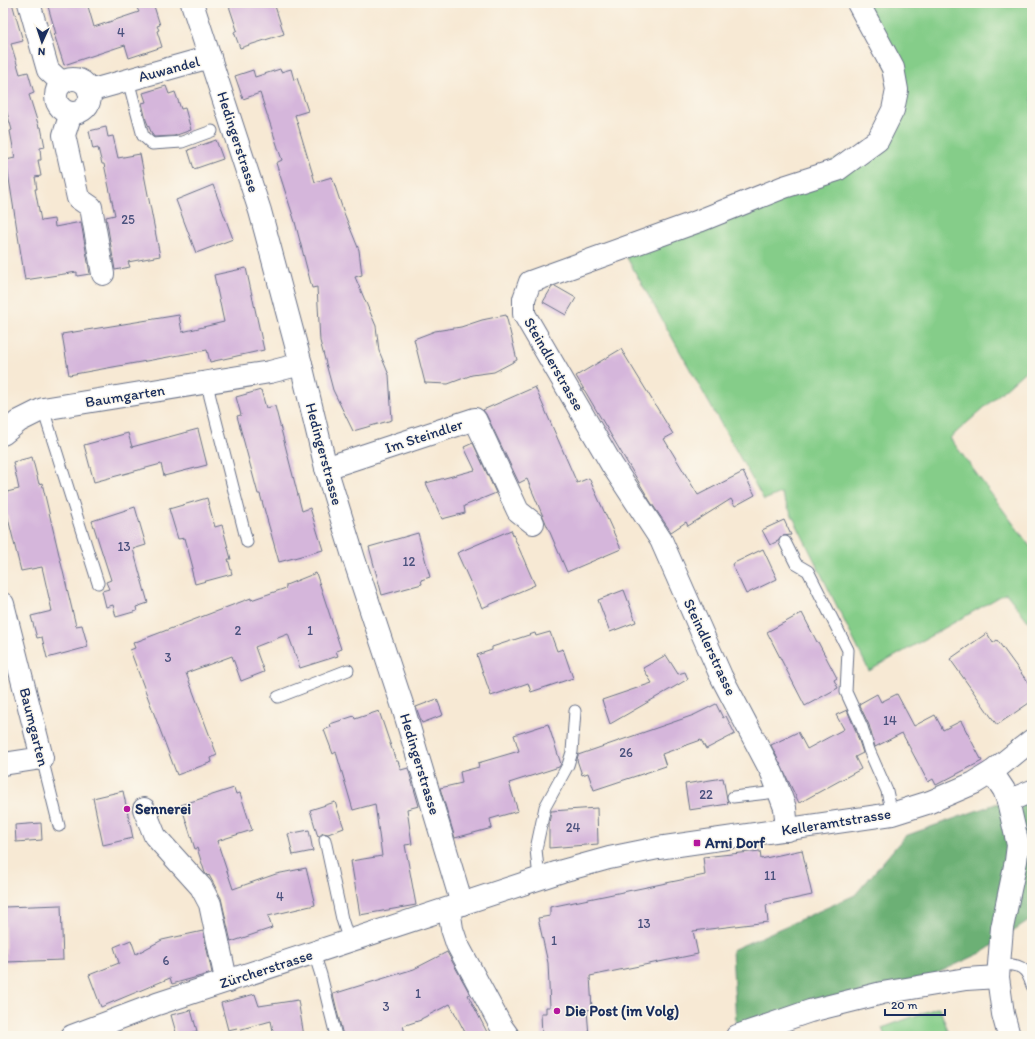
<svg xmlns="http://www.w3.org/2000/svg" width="1035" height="1039" viewBox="0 0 1035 1039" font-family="Itim,sans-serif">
<rect width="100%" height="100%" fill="#fbf7ec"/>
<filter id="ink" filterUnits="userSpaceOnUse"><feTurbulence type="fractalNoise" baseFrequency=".025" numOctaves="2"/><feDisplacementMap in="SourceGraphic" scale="8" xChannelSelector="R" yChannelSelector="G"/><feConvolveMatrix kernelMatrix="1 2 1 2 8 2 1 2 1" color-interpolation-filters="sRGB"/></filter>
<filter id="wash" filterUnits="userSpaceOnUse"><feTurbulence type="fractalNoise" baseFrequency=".012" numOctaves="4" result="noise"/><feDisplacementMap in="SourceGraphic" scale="16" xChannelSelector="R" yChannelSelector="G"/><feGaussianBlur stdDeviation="0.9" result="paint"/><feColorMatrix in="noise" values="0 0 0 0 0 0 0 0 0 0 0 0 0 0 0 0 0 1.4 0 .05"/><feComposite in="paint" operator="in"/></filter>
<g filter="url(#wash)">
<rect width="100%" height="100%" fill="#f7e9d4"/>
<g fill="#85cd89" stroke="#507e74">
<path d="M858 3H1032V365L950 438 1032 549V626L1006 593 869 671 781 493 764 500 622 249 699 221 878 140 897 90Z"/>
<path d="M939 1007 950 1036H885L882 1028Z"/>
</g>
<path fill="#6cb075" stroke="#44706a" d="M1032 791V919L981 953 933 975 736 1024 732 950 855 895 905 836Z"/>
<g id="blocks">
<g fill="#d5b6db">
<path d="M3 3H12L23 41 11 44 20 74 28 72 34 93 29 95 39 127H41L45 147 40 148 41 160H38L41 176 35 177 37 189H35L41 221 54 219 55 227 81 222 90 274 77 276V272L25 280 6 160 15 158 10 131 12 130 3 99Z"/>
<path d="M47 3H87L94 27 139 12 137 8 153 3 160 25 157 26 159 30 157 31 162 47 129 58 125 45 64 65 54 34H56Z"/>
<path d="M228 3H274L284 34 240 48 234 32 237 30Z"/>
<path d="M280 69 281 72 291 69 294 80 297 78 308 111 295 115 315 182 332 177 344 213 359 250 362 275 355 277 376 326 379 351 389 375 392 420 353 431 333 390 320 341 317 287 312 288 295 222 276 163 282 160 260 93 243 99 235 76 253 70 255 77Z"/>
<path d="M166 86 169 94 175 92 181 109 185 108 191 130 174 136 154 137 152 134 146 120 142 103 146 102 143 93Z"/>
<path d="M106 127 108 137 113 136 118 158 140 154 160 256 128 262 130 267 115 270 106 217 115 215 104 164H102L98 148 93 149 89 131Z"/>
<path d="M216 140 223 159 194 169 188 150Z"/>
<path d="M213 185 233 239 196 253 176 200Z"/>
<path d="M246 268 264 350 210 362 207 350 69 375 62 334 179 315 182 332 224 322 214 275Z"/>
<path d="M555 286 576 298 566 315 543 302 552 287Z"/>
<path d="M506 315 517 360 494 372 472 375 448 384 425 383 414 339 435 331 461 327 482 320Z"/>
<path d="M621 349 673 434 664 439 698 495 743 472 755 495 735 506 731 499 688 526 686 522 671 532 650 501 576 376Z"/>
<path d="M535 387 577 483 589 478 621 549 567 572 527 479 519 483 486 414 483 410Z"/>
<path d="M261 390 266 408 275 406 302 511 310 508 323 550 279 562 260 494H258L237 416 241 415 236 397Z"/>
<path d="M198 429 207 465 164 476 161 464 94 482 84 445 128 433 132 447Z"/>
<path d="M473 443 496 493 464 506 465 513 442 519 426 483 475 470 464 447Z"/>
<path d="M32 457 39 484 42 483 76 626 82 625 88 647 47 658 42 637 37 638 31 616 52 611 42 567 21 571 3 498V493L19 489 13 462Z"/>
<path d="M207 498 215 527 222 525 231 559H228L232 574 195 584 191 568H193L185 538 178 539 169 509Z"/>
<path d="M135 507 146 545 133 549 148 603 136 607 137 611 116 617 113 605 106 607 102 591 109 589 106 582 111 580 92 521Z"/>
<path d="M784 520 791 535 782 536 778 541 770 545 762 530Z"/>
<path d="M511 530 535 585 482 608 457 553Z"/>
<path d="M418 533 430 577 421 580 422 584 382 595 369 547Z"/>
<path d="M763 549 777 579 746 594 732 564Z"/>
<path d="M316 573 341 649 336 651 338 656 300 668 288 634 255 647 264 672 241 681 232 656 186 673 217 755 211 758 212 762 177 775 130 650 135 648 133 643 251 598V600L286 588V585Z"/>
<path d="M624 590 636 622 610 632 598 600Z"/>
<path d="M802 613 817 642H818L837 678 834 680 838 688 805 706 767 632Z"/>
<path d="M550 632 557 651 563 649 573 678 531 692 528 683 491 696 477 655 492 650V647L535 633 536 636Z"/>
<path d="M987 633 993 643 997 640 1032 688V701L997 725 950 659Z"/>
<path d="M666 655 678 674 685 672 688 679 610 724 602 700 652 683 643 668Z"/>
<path d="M877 694 881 702 897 694 914 726 935 715 943 730 961 721 982 761 936 785 933 779 928 782 902 733 875 747 869 725 859 704Z"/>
<path d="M437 699 443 715 422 723 416 707Z"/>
<path d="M716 704 723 718 726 716 735 734 706 749 701 740 662 754 666 766 594 790 588 773 582 775 577 760 578 755 694 715Z"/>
<path d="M847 710 855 729 863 753 855 757 861 769 799 803 771 745 798 732 807 749 844 729 836 715Z"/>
<path d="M379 711 396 761H398L401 770 408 768 419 806 407 809 412 844 405 845 416 905 360 915 351 861 382 856 375 804 353 810 336 752 333 754 324 730 331 727 330 724 354 716 355 719Z"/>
<path d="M548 724 561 764 559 767 509 783 518 811 490 819 492 828 455 838 440 788 462 783 460 772 479 767 478 763 519 751 514 735Z"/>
<path d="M723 778 728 804 689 810 685 784Z"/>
<path d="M234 788 236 794 240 793 252 830 217 841 233 889 276 874 306 868 315 905 268 916 272 928 231 942 221 898 209 875 208 876 205 873 197 848 195 849 181 805Z"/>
<path d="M123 791 133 838 103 845 93 798Z"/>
<path d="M335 802 344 828 328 834 323 833 318 837 310 810Z"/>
<path d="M597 808 598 844 549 848V824L551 811Z"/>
<path d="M41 823 42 840 16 842 15 825Z"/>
<path d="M309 830 313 851 293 855 288 834Z"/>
<path d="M802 850 812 895 766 905 768 922 693 931 698 954 590 976 592 1009 587 1010 589 1036H542L541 1013H546V1007H550L548 963 538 918 550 916V907L705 875 703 857 760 851 761 859Z"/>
<path d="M61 905 63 960 6 962 4 907Z"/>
<path d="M203 931 212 973 172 984 170 978 101 1007 89 975 119 963 114 947 131 940 136 954 162 940Z"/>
<path d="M447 952 470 994 468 995 489 1036H467L450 1004 421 1019V1020L403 1026 406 1036H343L333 994 414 969Z"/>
<path d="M255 994 259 1006 298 1000 304 1036H274L271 1021 238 1030 237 1028 228 1030 221 1003Z"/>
<path d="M191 1010 197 1031 177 1036 171 1015Z"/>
</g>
</g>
</g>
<g filter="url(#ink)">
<use href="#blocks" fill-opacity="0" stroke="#687087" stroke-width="1"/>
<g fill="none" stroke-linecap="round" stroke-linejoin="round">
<defs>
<g id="lane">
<path d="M128 80 143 136 152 144 182 142 212 131"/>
<path d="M207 382 210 397 247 542"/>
<path d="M43 409 98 583"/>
<path d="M785 542 796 564 808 571 848 650 846 692 862 727 869 750 887 791 892 814"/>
<path d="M278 697 348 670"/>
<path d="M42 758 59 826"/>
<path d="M733 797 768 793 778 789"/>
<path d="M325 840 342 919 349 941"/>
<path d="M539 879 536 849 545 807 568 765 572 752 575 711"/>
<path d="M314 953 321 975 336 1036"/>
<path d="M999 964C1019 965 1026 965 1032 986"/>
</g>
<g id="street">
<path d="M29 3 48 70 62 83"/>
<circle cx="73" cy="96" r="17"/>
<path d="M89 91 210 57"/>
<path d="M71 113 64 135 78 198 91 207 103 274"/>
<path d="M3 434 19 421 43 409 270 372 301 364"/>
<path d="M326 468 475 419 518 511 533 523"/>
<path d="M3 604 42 758 3 764"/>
<path d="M992 772 1004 790 1008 801 1018 845 1016 861 1002 928 998 977 1003 1014 1009 1036"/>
<path d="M1008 801 1032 791"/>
<path d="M144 809 155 836 201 887 210 904 224 970 229 981"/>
<path d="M787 830 785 808 772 773 721 676 661 540 612 465 524 314V299L530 282 699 221 784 187 837 170 878 140 893 110 897 90 893 68 858 3"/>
<path d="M449 909 452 929 457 944 501 1026 508 1036"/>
<path d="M737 1036 810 1011 882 993 966 979 998 977"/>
</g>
<g id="secondary">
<path d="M192 3 260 211 301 364 326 468 354 559 402 704 462 904"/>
<path d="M72 1036 157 1004 562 871 609 858 658 848 892 814 930 802 974 783 992 772 1032 740"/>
</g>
</defs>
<use href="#lane" stroke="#687087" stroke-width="13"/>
<use href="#street" stroke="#687087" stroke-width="24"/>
<use href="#secondary" stroke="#687087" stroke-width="24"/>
<use href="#lane" stroke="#fff" stroke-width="11"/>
<use href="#street" stroke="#fff" stroke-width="22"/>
<use href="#secondary" stroke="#fff" stroke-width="22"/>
</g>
</g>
<g fill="#b5179e" stroke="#fbf7ec" stroke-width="1.5">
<circle cx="127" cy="809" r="4"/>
<rect x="693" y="839" width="8" height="8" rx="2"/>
<circle cx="557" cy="1011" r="4"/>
</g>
<g text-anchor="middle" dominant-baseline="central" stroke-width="3" stroke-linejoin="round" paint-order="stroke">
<g font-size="13" fill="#4a517d">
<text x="121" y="32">4</text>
<text x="128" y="219">25</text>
<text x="124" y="546">13</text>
<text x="409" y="561">12</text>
<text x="238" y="630">2</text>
<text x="310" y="630">1</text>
<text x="168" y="657">3</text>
<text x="890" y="720">14</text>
<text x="626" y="752">26</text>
<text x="706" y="794">22</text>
<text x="573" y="827">24</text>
<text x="770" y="875">11</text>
<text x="280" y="896">4</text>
<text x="644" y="923">13</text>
<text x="554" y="940">1</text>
<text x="166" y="960">6</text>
<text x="418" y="993">1</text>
<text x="386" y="1006">3</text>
</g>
<g font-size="15" fill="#1b2f5e" stroke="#fbf7ec">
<text transform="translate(169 69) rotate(-15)">Auwandel</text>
<text transform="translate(238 142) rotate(72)">Hedingerstrasse</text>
<text transform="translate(554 364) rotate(60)">Steindlerstrasse</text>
<text transform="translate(125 396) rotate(-9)">Baumgarten</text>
<text transform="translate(424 436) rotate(-18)">Im Steindler</text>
<text transform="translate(324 454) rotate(75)">Hedingerstrasse</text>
<text transform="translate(710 647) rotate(65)">Steindlerstrasse</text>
<text transform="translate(34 727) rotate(76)">Baumgarten</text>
<text transform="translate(420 764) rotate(73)">Hedingerstrasse</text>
<text transform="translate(836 822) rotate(-9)">Kelleramtstrasse</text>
<text transform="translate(266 969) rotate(-18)">Zürcherstrasse</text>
</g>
<g font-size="15" font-weight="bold" fill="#1b2f5e" stroke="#fbf7ec" text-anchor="start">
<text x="135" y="809">Sennerei</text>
<text x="705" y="843">Arni Dorf</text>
<text x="565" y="1011">Die Post (im Volg)</text>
</g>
</g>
<rect width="1035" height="1039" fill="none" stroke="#fbf7ec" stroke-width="16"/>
<g transform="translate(42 42) rotate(183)" stroke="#fbf7ec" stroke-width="3" paint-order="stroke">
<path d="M0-3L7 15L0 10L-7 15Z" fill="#1b2f5e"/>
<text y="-6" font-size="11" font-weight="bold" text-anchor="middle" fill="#1b2f5e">N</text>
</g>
<path d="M885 1009v6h60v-6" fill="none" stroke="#1b2f5e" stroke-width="2"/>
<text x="891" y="1009" font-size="12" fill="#1b2f5e" stroke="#fbf7ec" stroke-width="3" paint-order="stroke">20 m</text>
</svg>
